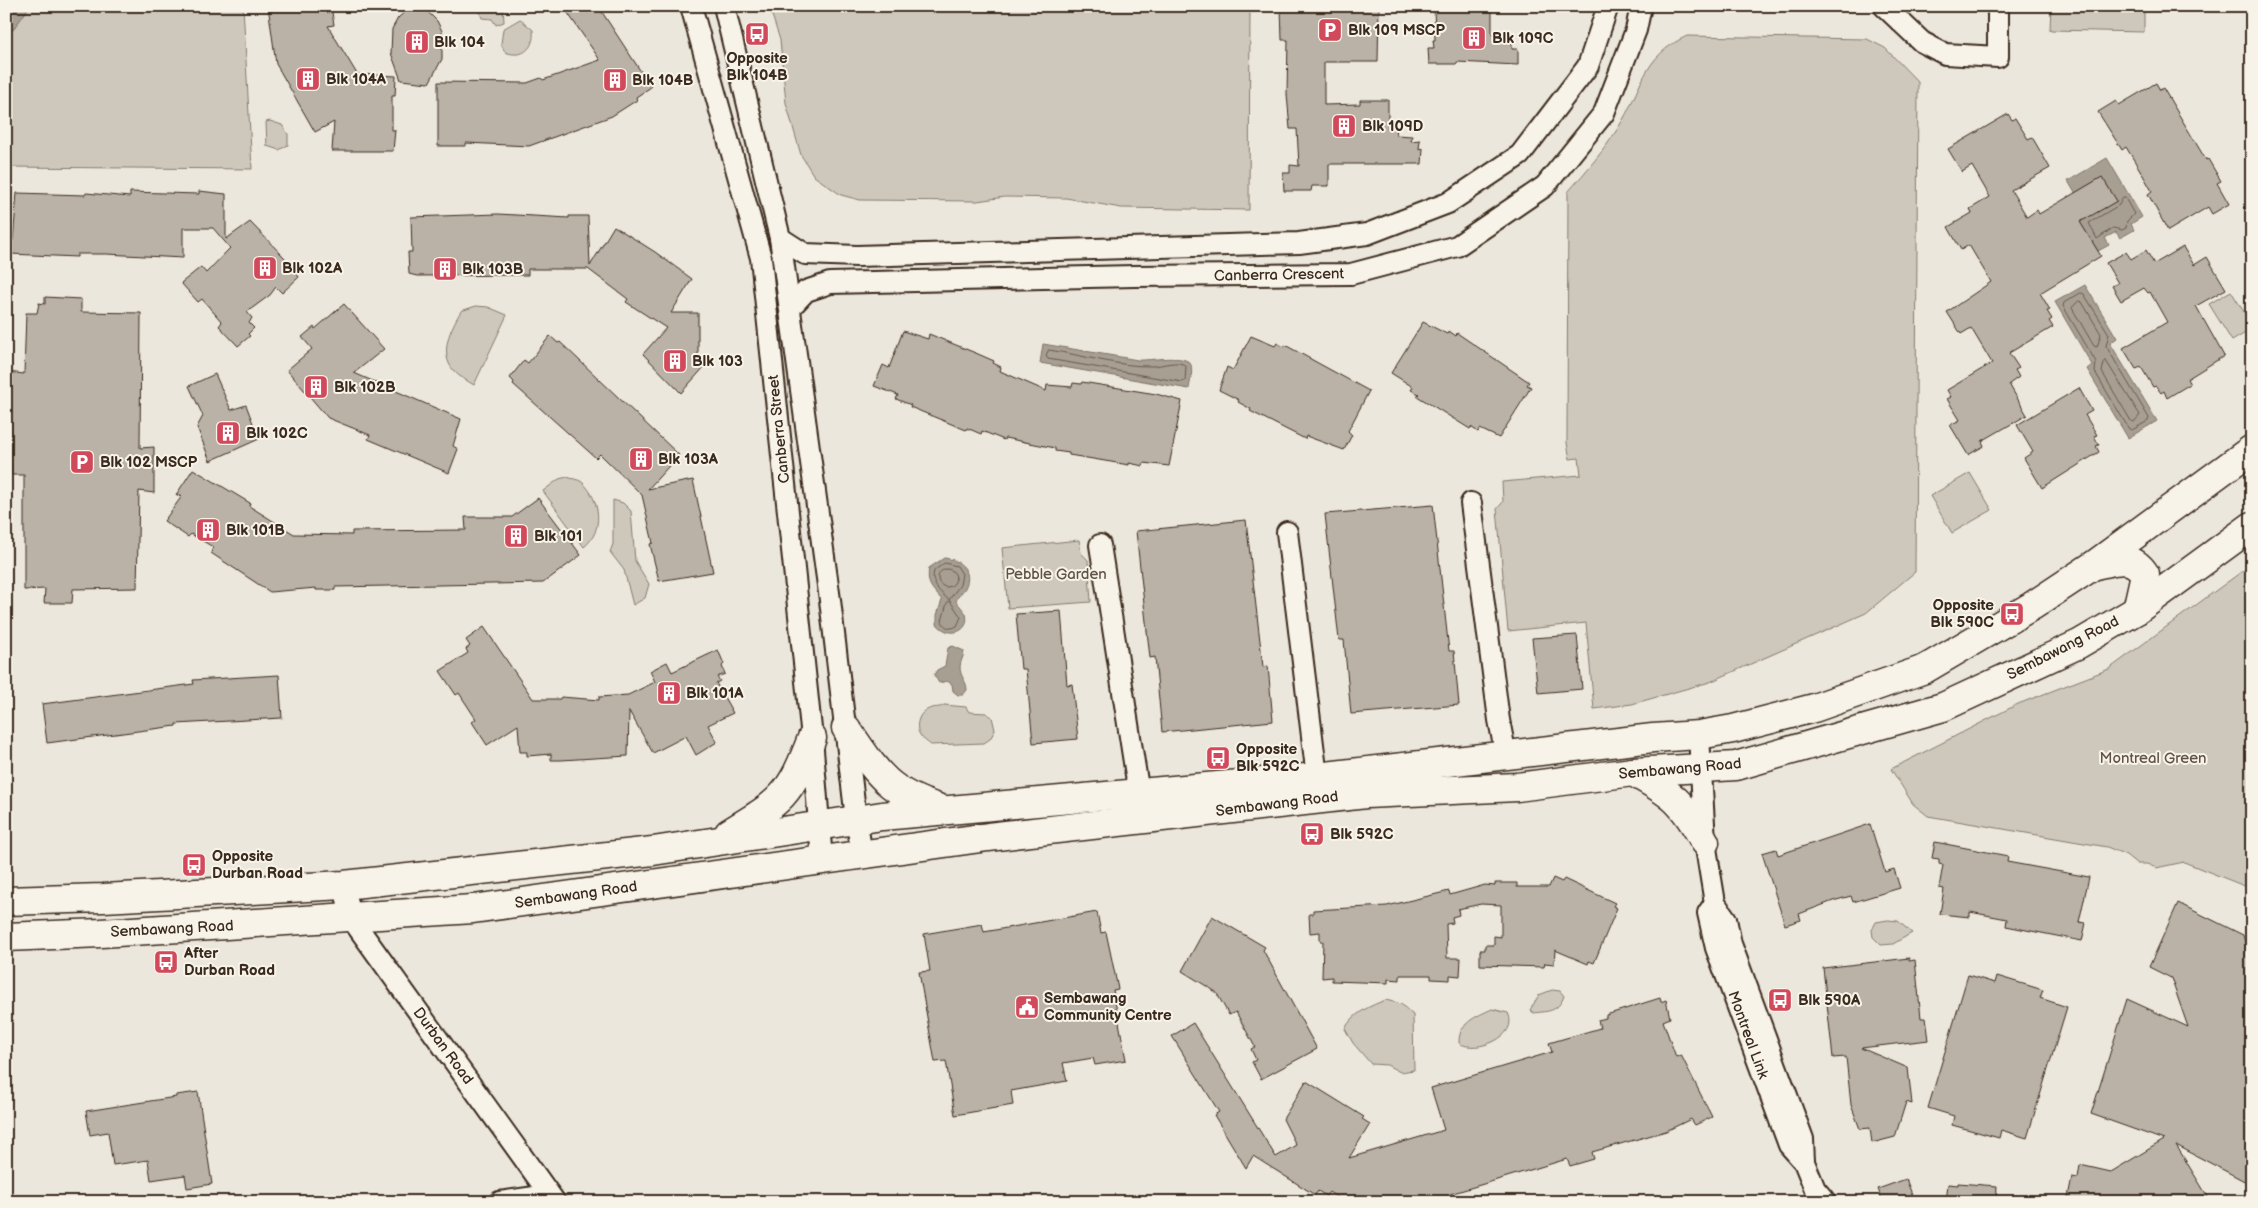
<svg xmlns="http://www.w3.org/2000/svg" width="2258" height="1208" viewBox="0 0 2258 1208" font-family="'Balsamiq Sans',sans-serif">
<rect width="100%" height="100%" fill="#ece7dc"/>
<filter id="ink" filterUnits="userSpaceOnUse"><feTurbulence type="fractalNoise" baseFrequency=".02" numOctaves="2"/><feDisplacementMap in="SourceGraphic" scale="10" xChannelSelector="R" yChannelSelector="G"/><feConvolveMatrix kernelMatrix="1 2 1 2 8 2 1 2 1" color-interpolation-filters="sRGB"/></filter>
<g filter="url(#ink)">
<g fill="#cec8bc" stroke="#84796d">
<path d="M6 6H243L252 169 6 167Z"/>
<path d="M483 6H503L504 22 496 25 492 19 482 18 479 10Z"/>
<path d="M769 6H1250L1249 210 1121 208 1066 198 1005 197 977 201 860 200 841 195 814 176 801 155 786 103 780 40Z"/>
<path d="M2051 6H2144V32L2050 30Z"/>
<path d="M520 19 533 30C535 48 523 59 505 52L501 44 503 29Z"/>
<path d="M1687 36 1867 39 1885 48 1918 82 1915 572 1866 613 1710 682 1632 704 1594 709 1586 623 1508 631 1497 509 1503 502 1502 482 1581 475 1579 458 1570 459 1567 443 1568 192C1586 171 1604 151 1618 128 1643 89 1641 57 1687 36Z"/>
<path d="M270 121 282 125 288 134V145L279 150 267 146 266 122Z"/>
<path d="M2231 291 2252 325V329L2232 341 2209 304Z"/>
<path d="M476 306 488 307 507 315 474 385C468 381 459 377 454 371 438 353 451 328 461 311Z"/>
<path d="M1970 473 1992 510 1952 533 1930 496Z"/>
<path d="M567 477C572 479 578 479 582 482 601 500 604 531 584 547L543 491 559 479Z"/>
<path d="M613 500 623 503 631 511 635 561 649 584 645 598 633 605 624 570 610 552 613 544Z"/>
<path d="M1079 540 1081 553 1088 560 1091 602 1008 608 1002 548Z"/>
<path d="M2252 564V889L2184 862 2156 868 2147 864H2137L2126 855 2107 847 1928 816 1913 804 1891 769 2018 704 2109 669Z"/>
<path d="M944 705 966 707 969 712 986 713 992 717 995 730 990 739 984 743 931 745C927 742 921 738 919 733 915 725 919 712 929 709 935 706 938 709 944 705Z"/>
<path d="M1888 920 1898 921 1912 933 1893 944 1881 945 1873 937 1872 930 1876 922Z"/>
<path d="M1552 990 1560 991 1564 996C1558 1012 1549 1011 1534 1013L1530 1010 1539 995Z"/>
<path d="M1386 1000 1401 1004 1413 1015 1414 1070 1400 1072 1387 1065 1371 1064 1353 1043 1345 1029C1352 1014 1371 1005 1386 1000Z"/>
<path d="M1492 1009 1508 1013C1520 1037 1476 1054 1459 1043 1458 1023 1477 1016 1492 1009Z"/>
</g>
<g fill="#a89f93" stroke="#7c7064">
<path d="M6 6H30L13 30 6 36Z"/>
<path d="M2107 158 2142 217 2131 224 2134 230 2120 238 2116 232 2105 238 2109 245 2098 251 2080 222 2116 200 2102 177 2075 193 2068 181Z"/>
<path d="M2085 285 2117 338 2110 343 2157 421 2128 438 2087 369 2092 365 2055 302Z"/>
<path d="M1043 344 1138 360C1150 361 1187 353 1191 365 1193 372 1190 382 1189 389L1040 363Z"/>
<path d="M944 558C959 559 974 571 965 588 962 593 958 595 956 601 959 605 964 610 966 614 971 632 949 639 937 624V615L942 600C932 588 926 585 929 568Z"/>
<path d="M953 646 964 651C964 657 960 661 960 667 960 677 967 681 967 690L963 695H958L953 691 952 684 947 681 939 683 934 675 937 670 945 666 948 648Z"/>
</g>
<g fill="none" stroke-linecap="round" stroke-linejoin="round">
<g stroke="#67594d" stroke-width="1">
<path d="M2125 198 2134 214 2127 221 2126 228 2122 230 2113 228 2097 239 2089 223 2119 205 2122 199Z"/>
<path d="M2081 293 2084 294 2109 334 2106 346 2149 418 2148 421 2132 430 2129 429 2095 372 2096 362 2063 306 2064 303Z"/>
<path d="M2079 301 2082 302 2101 334 2097 347 2094 346 2072 308Z"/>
<path d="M1049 350C1083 355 1119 367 1153 366 1162 366 1178 359 1186 366L1185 381 1182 382 1048 359 1046 356Z"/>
<path d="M2106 361 2140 415 2134 422 2131 421 2102 372 2104 363Z"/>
<path d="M945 563 957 566 962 574 960 585 949 600C940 592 930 584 934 571Z"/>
<circle cx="947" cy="578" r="9"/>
<path d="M950 601 961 617 957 626C950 630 945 628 942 621L947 603Z"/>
</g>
</g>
<g fill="#bab2a7" stroke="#3b2a1e">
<path d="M268 6H331L334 25 328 26 357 74 396 76 395 96H392V130H395L393 151H332L334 122 315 132 276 64Z"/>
<path d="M563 6H598L651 87 636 97 637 100 612 116 529 146 466 143V146H438V82L527 83 541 78 543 80 600 60Z"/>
<path d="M1281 6H1379L1378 62H1324V105L1360 104V100H1388V128H1397L1396 135 1412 136 1411 141 1420 140 1419 149 1423 148 1422 164H1329V186H1312L1311 191H1284L1283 173H1290V165L1299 166 1297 129H1290L1287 94 1288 40H1282Z"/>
<path d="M1434 6H1492V35H1504V40L1512 41V49H1518V65L1457 62V64H1429L1428 48H1434L1433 40H1435Z"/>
<path d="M417 7 429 13 437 21 442 31V59L429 83 401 80 391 53 392 29 398 18 408 9Z"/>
<path d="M2156 83 2160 90 2163 88 2206 160 2208 159 2221 181 2217 183 2229 204 2212 214 2208 207 2168 231 2148 194 2152 191 2140 170 2126 147 2122 150 2098 112 2116 101 2119 105Z"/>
<path d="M2008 114 2012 120 2015 118 2028 139 2032 137 2050 168 2011 190 2027 217 2037 210 2039 214 2102 177 2117 201 2080 222 2101 256 2040 293 2050 310 2047 311 2052 319 2049 321 2053 327 2009 353 2019 368 2015 370 2019 377 2009 384 2027 415 1982 441 1984 446 1968 455 1950 425 1960 420 1947 399 1951 397 1947 390 1992 363 1971 328 1961 334 1947 312 1991 282 1969 245 1961 250 1948 227 1972 213 1970 209 1990 197 1972 166 1962 172 1948 149Z"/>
<path d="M199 191 226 194V239L250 222 284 257 299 277 282 293 276 287 270 295 247 312 252 318 249 323 254 328 248 334 250 336 238 346 219 326 222 322 202 299 198 302 181 283 201 267 206 273 230 248 213 228H183V258L106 254H77V257L10 254 9 240H13L17 193 85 195 86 193 130 197V192L199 194Z"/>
<path d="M498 214 569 218V216H588L590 266 614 226 655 252 692 279 671 313H698V358L706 365 681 393 643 354 666 328 626 302 628 299 588 269H528V275L417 276 409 274 408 252H412L411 217Z"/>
<path d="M2183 247 2194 265 2207 257 2226 289 2196 306 2224 356 2187 379 2190 384 2167 398 2164 391 2161 393 2156 386 2153 387 2141 367 2136 369 2123 348 2167 322 2150 292 2148 293 2144 288 2121 301 2112 286 2118 283 2106 263 2126 252 2131 259 2146 250 2154 264Z"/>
<path d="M45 297 81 299V312L141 313 140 448 154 447V493L139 491 137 588 73 589 72 603H44L45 589 24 590V475H11L8 372 24 374 26 313H37L39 303 45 304Z"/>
<path d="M344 304 384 349 354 373 461 419 453 446 458 449 449 473 368 439 370 435 328 418 287 370 312 349 302 337 314 327 315 329Z"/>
<path d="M1423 322 1447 334 1449 331 1456 336 1457 333 1529 382 1527 385 1531 387 1499 438 1480 429 1478 432 1471 427 1470 429 1417 396 1419 394 1411 390 1413 387 1391 373Z"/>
<path d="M903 331 928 339 929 334 978 354 994 361 993 363 1001 367 1000 371 1046 391 1047 385 1072 387 1073 383 1081 384 1082 382 1156 394 1182 401 1169 466 1144 463 1143 466 1129 463V465L1069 455V453L1055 451V448L1005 438 1004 440 982 431 981 434 967 428 966 430 910 407 911 405 896 399 898 395 874 386 883 365 889 368Z"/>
<path d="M550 336 558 343 560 342 679 455 648 489 693 480 713 572 659 581 650 544 653 543 642 495 600 454 596 458 513 384 514 382 510 378 524 360 528 363Z"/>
<path d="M1251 336 1275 346 1277 343 1284 347 1285 345 1369 391 1348 431 1352 435 1344 450 1306 436 1305 439 1250 411 1251 409 1238 402 1239 400 1219 390 1227 367 1233 370Z"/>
<path d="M215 374 231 410 246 405 259 439 210 461 197 427 203 416 189 386Z"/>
<path d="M2079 388 2092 411 2085 415 2097 435 2094 436 2099 445 2096 446 2099 452 2042 488 2024 458 2033 452 2017 425Z"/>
<path d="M193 469 250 503 249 506 294 534 352 535V531L466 530 465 517H512L538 498 581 555 543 583 335 587V590H316V588L270 592 211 553 213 547 191 534 188 537 164 521 182 496 176 495Z"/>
<path d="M1433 505 1449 651H1454L1459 705 1351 714 1344 640H1339L1325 514Z"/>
<path d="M1246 520 1263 667 1268 666 1273 721 1162 732 1155 657 1150 658 1136 531Z"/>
<path d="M1061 611 1067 685 1072 684 1078 739 1033 743 1026 669H1021L1016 614Z"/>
<path d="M484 627 533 699H560L561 697 599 700V697L628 695 655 682 650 671 667 662 672 672 718 650 724 664 722 666 725 674 717 677 720 681 716 683 733 713 708 725 717 742 696 755 686 736 653 753 629 711 628 756 561 760H551V754L527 756V752H520L518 725 487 745 472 722 476 719 459 693 456 695 440 671 468 653 466 649 470 646 466 640Z"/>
<path d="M1577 635 1582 689 1538 693 1532 638Z"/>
<path d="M279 675 282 718 176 724V726L47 743 42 704 194 684 193 680Z"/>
<path d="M1870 824 1885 872 1894 869 1900 888 1853 902 1851 896 1833 901 1799 914 1801 920 1785 925 1762 853 1776 849 1778 855Z"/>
<path d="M1935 842 2008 856 2007 862 2089 877 2079 922 2086 923 2082 941 2006 926 2007 919 1970 912V917L1940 914 1944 889 1939 888 1943 865 1939 864V859L1932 858Z"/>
<path d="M1553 878 1562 882 1564 879 1615 903 1613 906 1617 908 1594 963 1589 961 1588 964 1555 950 1554 964 1545 963 1544 967 1480 965V950H1485V945H1494V936L1501 937V905L1481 904 1458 909 1459 915 1452 917 1453 923 1446 924 1447 958H1461L1460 976 1450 975V980L1431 979V975H1400V980L1388 979V983L1332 981V977L1322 978 1323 941H1320V932L1310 933 1309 914H1313V910L1387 906 1449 891 1450 895 1485 885 1495 886V883H1517V887H1549Z"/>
<path d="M2178 903 2243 935 2252 967V1185L2176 1145 2211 1202H2067L2072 1177 2078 1178 2080 1165 2111 1172 2164 1140 2091 1114 2127 999 2188 1027 2171 978 2149 967Z"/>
<path d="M1097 912 1101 933 1106 932 1113 965 1118 989 1113 990 1126 1060 1095 1065 1093 1058 1063 1063 1067 1081 1011 1091 1013 1105 955 1115 946 1061 935 1062 919 972 930 971 924 934 982 924 984 932Z"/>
<path d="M1212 916 1265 947 1263 950 1317 1049 1261 1079 1252 1062 1256 1060 1251 1049 1255 1047 1236 1012 1229 1015 1216 992 1182 971Z"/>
<path d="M1909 958V961L1915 960 1921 1018H1926L1929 1040 1861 1048 1908 1068 1912 1104 1906 1102 1895 1137 1872 1143 1870 1128 1860 1129 1851 1105 1846 1057 1833 1058 1823 968Z"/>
<path d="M1968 975 1995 983 1997 976 2043 990 2040 998 2067 1007 2027 1138 2001 1130 1999 1138 1952 1125 1954 1116 1928 1108Z"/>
<path d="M1660 998 1661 1002 1666 1000 1670 1018 1663 1021 1676 1057 1681 1055 1712 1117 1695 1125 1691 1119 1666 1131 1592 1152 1594 1159 1570 1166 1567 1159 1450 1194V1200L1344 1202 1329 1192 1326 1196 1318 1191 1315 1195 1253 1156 1246 1168 1214 1115 1219 1112 1172 1036 1193 1023 1276 1157 1296 1145 1283 1119 1306 1081 1364 1117 1362 1119 1370 1124 1349 1158 1444 1130 1431 1088 1552 1052 1549 1043 1600 1028 1598 1020 1606 1018V1015Z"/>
<path d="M198 1092 212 1184 187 1188 185 1175 151 1180 148 1160 113 1165 108 1132 90 1135 86 1111 176 1097V1095Z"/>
<path d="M1906 1179 1915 1202H1883L1878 1189Z"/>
<path d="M1958 1183 1997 1186 1996 1202H1946L1948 1184 1958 1185Z"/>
</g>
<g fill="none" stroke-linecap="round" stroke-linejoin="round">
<defs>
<g id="minor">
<path d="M691 6 761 258 812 738 822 860"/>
<path d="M724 6 780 238 830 600 856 819 862 854"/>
<path d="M1884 6 1922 42 1945 54 1998 57V6"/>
<path d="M780 238 805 254 857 256 1299 243 1367 234 1448 203 1520 155 1588 66 1608 6"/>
<path d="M791 307 806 291 830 283 1134 276 1351 274 1457 246 1545 186 1604 113 1636 30 1641 6"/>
<path d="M1471 503 1499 720 1506 756"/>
<path d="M1287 532 1317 777"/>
<path d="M1100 545 1141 807"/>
<path d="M1699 735 1705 842 1715 903 1726 919 1731 944 1803 1139 1804 1162"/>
<path d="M344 885 351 918 555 1202"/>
<path d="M1715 903 1708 913 1716 948 1789 1145 1804 1162 1815 1189 1826 1202"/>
<path d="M500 1202 549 1195"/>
</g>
<g id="primary">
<path d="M2095 565C2116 561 2131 553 2145 574L2137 610"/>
<path d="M846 728C876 771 885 791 938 808"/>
<path d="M1633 772C1674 795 1682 801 1705 842"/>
<path d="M729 833C782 801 790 796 812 738"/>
<path d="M6 901 103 898 344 885 653 851 882 816 1317 777 1653 738 1699 735 1733 729 1814 708 1925 669 2032 606 2094 565 2252 449"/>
<path d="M6 937 101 933 473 909 988 837 1366 794 1517 787 1633 772 1736 766 1943 707 2079 644 2137 610 2252 526"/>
</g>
</defs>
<use href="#minor" stroke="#3b2a1e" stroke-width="24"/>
<use href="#primary" stroke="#3b2a1e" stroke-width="31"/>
<use href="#minor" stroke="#f7f3e8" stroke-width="20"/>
<use href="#primary" stroke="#f7f3e8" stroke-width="28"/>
</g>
</g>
<defs>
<symbol id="parking-square" viewBox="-11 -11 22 22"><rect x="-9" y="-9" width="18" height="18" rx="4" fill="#d1495b" stroke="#f7f3e8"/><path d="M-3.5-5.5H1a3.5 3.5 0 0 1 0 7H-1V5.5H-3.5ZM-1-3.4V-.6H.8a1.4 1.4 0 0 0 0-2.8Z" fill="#fff"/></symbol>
<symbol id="bus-square" viewBox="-11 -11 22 22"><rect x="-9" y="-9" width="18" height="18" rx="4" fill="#d1495b" stroke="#f7f3e8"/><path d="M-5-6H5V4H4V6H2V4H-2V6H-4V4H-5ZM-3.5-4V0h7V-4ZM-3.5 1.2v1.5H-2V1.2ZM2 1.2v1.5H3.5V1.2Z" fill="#fff"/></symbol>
<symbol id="building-square" viewBox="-11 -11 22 22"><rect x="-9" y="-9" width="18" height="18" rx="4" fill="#d1495b" stroke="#f7f3e8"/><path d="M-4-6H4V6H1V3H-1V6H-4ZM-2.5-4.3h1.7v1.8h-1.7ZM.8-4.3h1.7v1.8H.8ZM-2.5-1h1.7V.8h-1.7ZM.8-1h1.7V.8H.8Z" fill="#fff"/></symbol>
<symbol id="civic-square" viewBox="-11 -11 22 22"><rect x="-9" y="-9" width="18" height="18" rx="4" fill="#d1495b" stroke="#f7f3e8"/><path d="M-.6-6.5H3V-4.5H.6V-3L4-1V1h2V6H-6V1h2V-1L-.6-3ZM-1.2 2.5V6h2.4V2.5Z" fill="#fff"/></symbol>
</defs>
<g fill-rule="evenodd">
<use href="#parking-square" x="1316" y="16" width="28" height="28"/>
<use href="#bus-square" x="743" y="20" width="28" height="28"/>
<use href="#building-square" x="1460" y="24" width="28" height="28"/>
<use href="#building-square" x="403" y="28" width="28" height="28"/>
<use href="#building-square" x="294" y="65" width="28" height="28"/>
<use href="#building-square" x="601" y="66" width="28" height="28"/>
<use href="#building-square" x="1330" y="112" width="28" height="28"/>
<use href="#building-square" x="251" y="254" width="28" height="28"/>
<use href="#building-square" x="431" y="255" width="28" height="28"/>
<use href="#building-square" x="661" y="347" width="28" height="28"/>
<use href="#building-square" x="302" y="373" width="28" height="28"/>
<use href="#building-square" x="214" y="419" width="28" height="28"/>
<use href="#building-square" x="627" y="445" width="28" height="28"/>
<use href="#parking-square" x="68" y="448" width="28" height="28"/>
<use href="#building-square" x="194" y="516" width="28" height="28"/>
<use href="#building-square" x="502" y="522" width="28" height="28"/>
<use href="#bus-square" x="1998" y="600" width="28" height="28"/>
<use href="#building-square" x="655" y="679" width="28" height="28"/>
<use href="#bus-square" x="1204" y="744" width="28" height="28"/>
<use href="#bus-square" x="1298" y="820" width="28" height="28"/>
<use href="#bus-square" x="180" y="851" width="28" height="28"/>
<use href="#bus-square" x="152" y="948" width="28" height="28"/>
<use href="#bus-square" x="1766" y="986" width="28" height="28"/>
<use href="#civic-square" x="1013" y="993" width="28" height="28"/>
</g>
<g text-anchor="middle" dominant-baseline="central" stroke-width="4" stroke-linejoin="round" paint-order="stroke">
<g font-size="15" font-weight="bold" fill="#3b2a1e" stroke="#f7f3e8" text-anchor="start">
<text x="1348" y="30">Blk 109 MSCP</text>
<text x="1492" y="38">Blk 109C</text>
<text x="434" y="42">Blk 104</text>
<text x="757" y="58" text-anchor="middle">Opposite<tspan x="757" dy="17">Blk 104B</tspan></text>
<text x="326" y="79">Blk 104A</text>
<text x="632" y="80">Blk 104B</text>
<text x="1362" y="126">Blk 109D</text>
<text x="282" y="268">Blk 102A</text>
<text x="462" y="269">Blk 103B</text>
<text x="692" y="361">Blk 103</text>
<text x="334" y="387">Blk 102B</text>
<text x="246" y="433">Blk 102C</text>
<text x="658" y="459">Blk 103A</text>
<text x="100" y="462">Blk 102 MSCP</text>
<text x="226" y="530">Blk 101B</text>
<text x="534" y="536">Blk 101</text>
<text x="1994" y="605" text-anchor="end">Opposite<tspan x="1994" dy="17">Blk 590C</tspan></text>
<text x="686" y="693">Blk 101A</text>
<text x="1236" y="749">Opposite<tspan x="1236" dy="17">Blk 592C</tspan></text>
<text x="1330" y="834">Blk 592C</text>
<text x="212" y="856">Opposite<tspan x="212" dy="17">Durban Road</tspan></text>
<text x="184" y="953">After<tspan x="184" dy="17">Durban Road</tspan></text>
<text x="1044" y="998">Sembawang<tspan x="1044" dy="17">Community Centre</tspan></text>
<text x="1798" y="1000">Blk 590A</text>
</g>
<g font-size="15" fill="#3b2a1e" stroke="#f7f3e8">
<text transform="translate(1279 275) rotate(-1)">Canberra Crescent</text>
<text transform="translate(779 429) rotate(-96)">Canberra Street</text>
<text transform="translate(2063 648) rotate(-27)">Sembawang Road</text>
<text transform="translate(1680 769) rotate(-5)">Sembawang Road</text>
<text transform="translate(1277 804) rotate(-7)">Sembawang Road</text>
<text transform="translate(576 895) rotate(-8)">Sembawang Road</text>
<text transform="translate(172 929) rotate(-3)">Sembawang Road</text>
<text transform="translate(1748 1035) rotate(70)">Montreal Link</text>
<text transform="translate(443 1046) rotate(54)">Durban Road</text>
</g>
<g font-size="15" fill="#605246" stroke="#f7f3e8">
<text x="1056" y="574">Pebble Garden</text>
<text x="2153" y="758">Montreal Green</text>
</g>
</g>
<rect width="2258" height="1208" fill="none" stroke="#f7f3e8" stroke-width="25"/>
<rect x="12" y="12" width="2233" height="1183" fill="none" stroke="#3b2a1e" stroke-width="2" filter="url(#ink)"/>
</svg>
